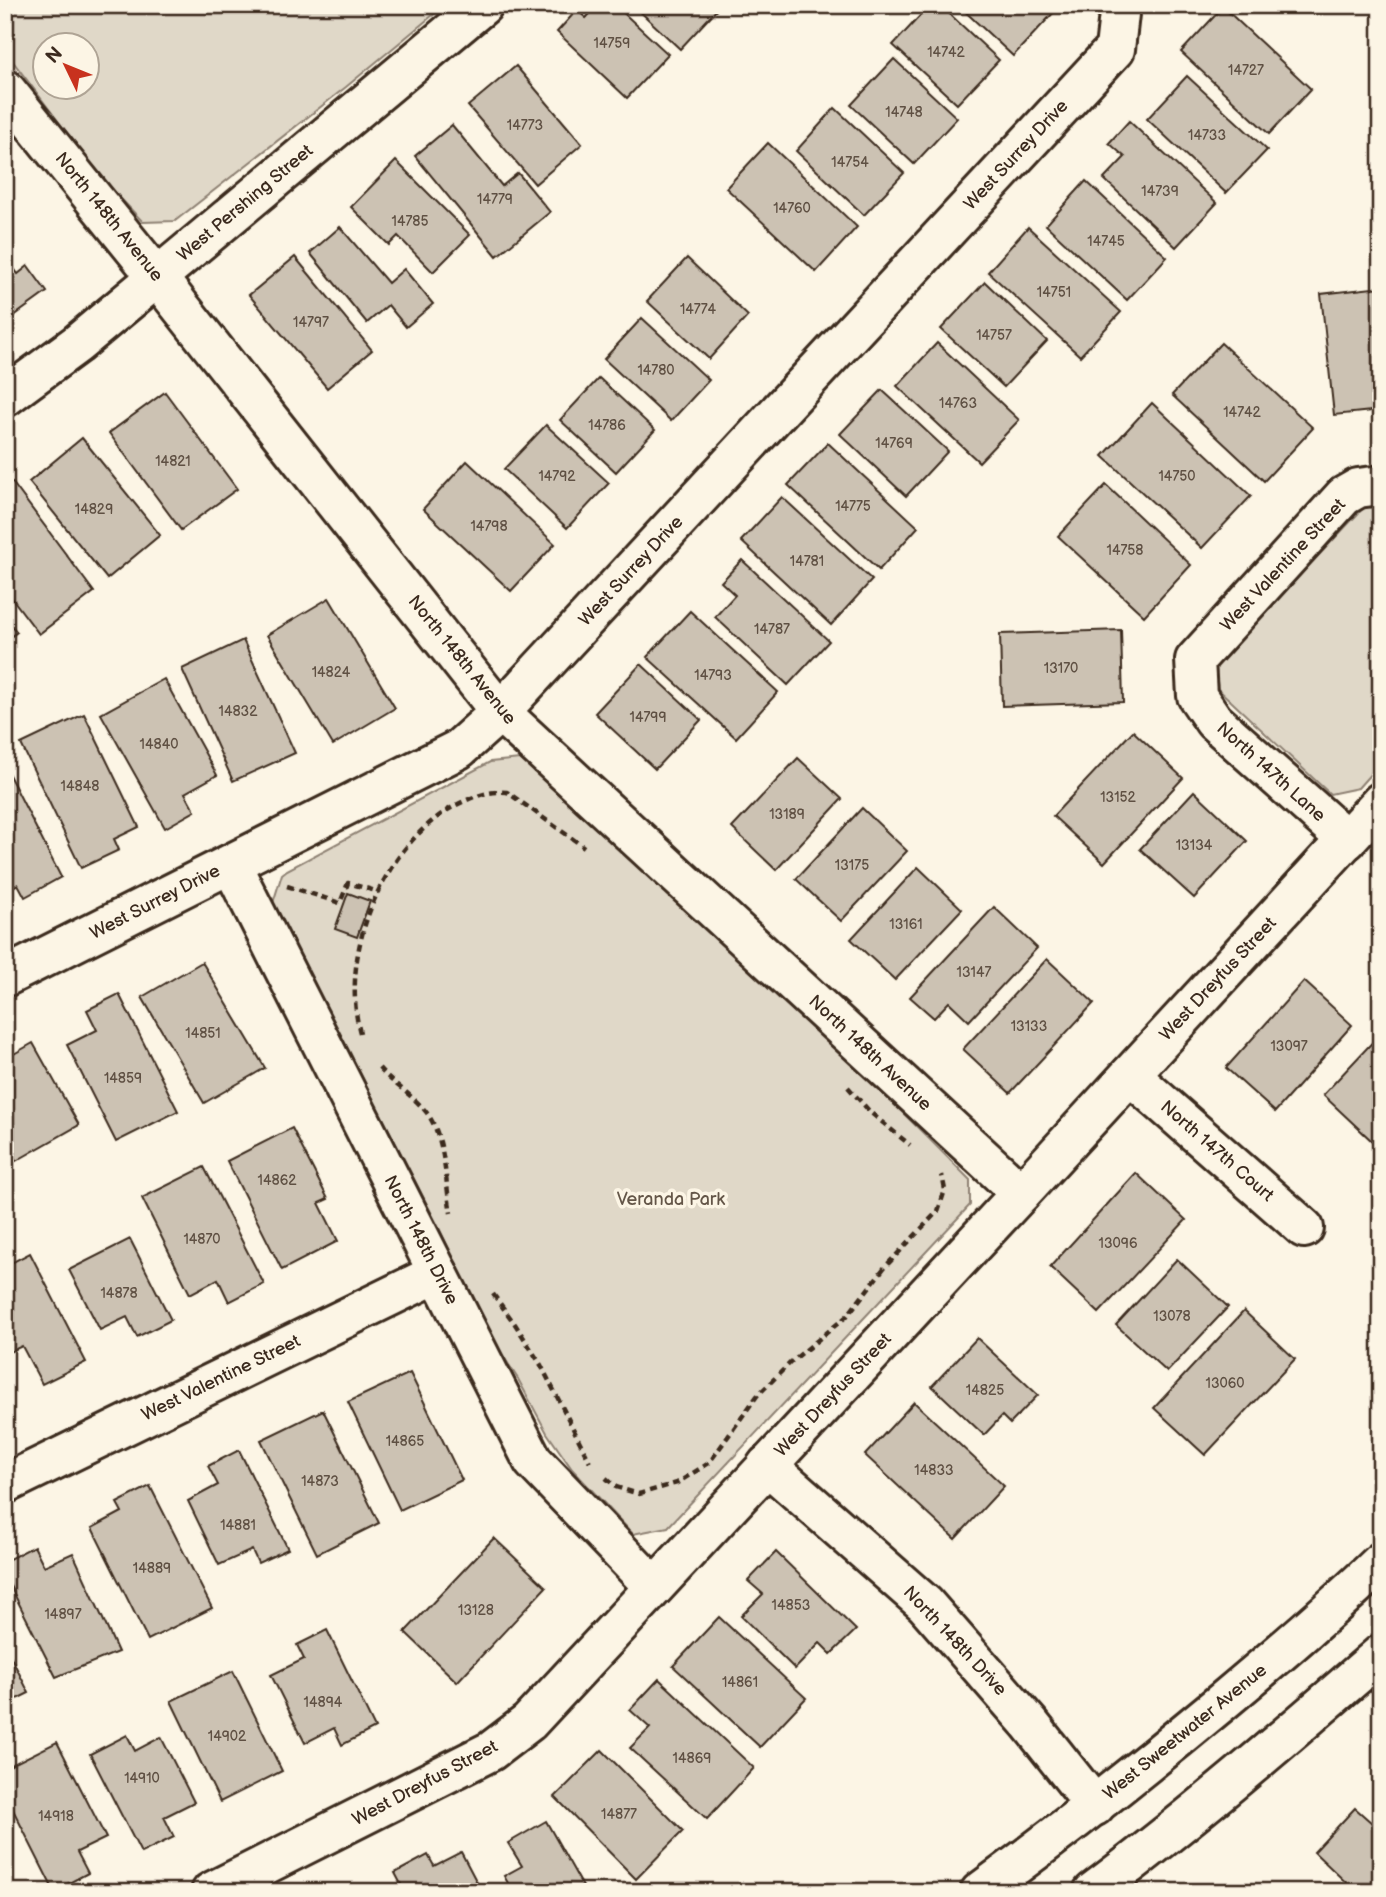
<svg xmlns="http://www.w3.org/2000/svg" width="1386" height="1897" viewBox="0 0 1386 1897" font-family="'Balsamiq Sans',sans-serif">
<rect width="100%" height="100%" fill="#fcf5e5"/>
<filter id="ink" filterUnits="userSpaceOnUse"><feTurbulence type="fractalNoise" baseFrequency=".0143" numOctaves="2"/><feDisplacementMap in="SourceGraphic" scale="14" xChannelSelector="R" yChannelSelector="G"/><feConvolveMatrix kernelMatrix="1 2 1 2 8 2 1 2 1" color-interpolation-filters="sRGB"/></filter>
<g filter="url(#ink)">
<g fill="#e0d8c8" stroke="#8e8173" stroke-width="2" fill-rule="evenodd">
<path d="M13 5H445L346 87 175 221 143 222 103 180 5 51V13ZM46 46H88V88H46Z"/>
<path d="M1369 502H1381V762L1358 788 1330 794 1218 689 1215 665Z"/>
<path d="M520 759C675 894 826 1034 970 1180V1205L668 1527 633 1534 572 1469 547 1433 518 1379 488 1332 438 1226 273 903 282 874 287 870 490 762Z"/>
</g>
<g fill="#ccc2b3" stroke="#3b2a1e" stroke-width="2">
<path d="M598 5H615L668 54 627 98 557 32 577 10 586 18Z"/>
<path d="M633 5H721L680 49Z"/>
<path d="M930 5H940L999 60 957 104 893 45Z"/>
<path d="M958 5H1053L1057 9 1013 56Z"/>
<path d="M1223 7 1311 89 1269 134 1181 52Z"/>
<path d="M894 59 957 118 914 164 851 105Z"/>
<path d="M516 66 582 144 535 184 468 106Z"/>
<path d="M1187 76 1267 150 1226 193 1147 119Z"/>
<path d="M835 108 904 173 864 215 796 151Z"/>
<path d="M1129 121 1217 203 1176 247 1104 179 1125 157 1109 143Z"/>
<path d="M452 125 502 186 518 173 550 212 497 256 415 156Z"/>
<path d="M768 143 857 227 816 272 726 188Z"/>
<path d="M396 161 470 235 433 272 398 236 389 245 351 207Z"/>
<path d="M1086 181 1167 257 1127 300 1046 225Z"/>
<path d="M340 227 388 283 404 269 433 304 406 327 388 305 367 323 310 253Z"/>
<path d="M1028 227 1121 312 1080 356 988 272Z"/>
<path d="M5 256 18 274 28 266 47 292 7 321 5 318Z"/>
<path d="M295 257 372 350 327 388 249 295Z"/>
<path d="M687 258 748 316 709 359 647 301Z"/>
<path d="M985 282 1047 341 1004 387 941 329Z"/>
<path d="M1381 287V410L1334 415 1321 294Z"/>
<path d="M642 318 709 380 671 421 604 359Z"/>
<path d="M937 343 1019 420 979 462 897 386Z"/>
<path d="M1221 343 1313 428 1264 481 1172 395Z"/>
<path d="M599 378 655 430 616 472 560 420Z"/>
<path d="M882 390 948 451 906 496 840 434Z"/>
<path d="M165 392 237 489 181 530 109 433Z"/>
<path d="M1152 403 1251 496 1202 548 1103 456Z"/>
<path d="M546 425 609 483 567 528 504 469Z"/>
<path d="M82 438 160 535 107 579 29 482Z"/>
<path d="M828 443 918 527 879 570 788 485Z"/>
<path d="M467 461 555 544 511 591 423 509Z"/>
<path d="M12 482 94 592 39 634 5 589V487Z"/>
<path d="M1106 485 1191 565 1144 616 1058 536Z"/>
<path d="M782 497 872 580 831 625 741 541Z"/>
<path d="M742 560 829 641 788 685 715 617 735 595 721 582Z"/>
<path d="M329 598 395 708 333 745 267 635Z"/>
<path d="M690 611 778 692 736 738 647 657Z"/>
<path d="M5 618 17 632 5 641Z"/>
<path d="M1121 630 1123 702 1002 706 1000 634Z"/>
<path d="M243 640 295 753 233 781 182 669Z"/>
<path d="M641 664 701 720 655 769 595 713Z"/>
<path d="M164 679 217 775 185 793 195 811 165 828 101 714Z"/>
<path d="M84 714 139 827 114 839 119 850 81 868 21 744Z"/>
<path d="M1133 731 1183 778 1104 863 1053 816Z"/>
<path d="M798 758 842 799 776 870 732 828Z"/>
<path d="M5 767 61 877 25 897 18 884 5 891Z"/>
<path d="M1194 791 1247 841 1194 898 1140 849Z"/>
<path d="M862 808 907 851 841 921 796 879Z"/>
<path d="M918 867 962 909 895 980 851 939Z"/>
<path d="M348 893 370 901 357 937 335 929Z"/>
<path d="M994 907 1037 948 969 1021 949 1002 934 1018 910 997Z"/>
<path d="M1047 959 1094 1003 1010 1093 963 1049Z"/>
<path d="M202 962 265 1068 204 1103 142 997Z"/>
<path d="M1304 981 1352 1025 1275 1112 1226 1068Z"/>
<path d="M119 994 178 1111 116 1142 67 1045 97 1030 87 1010Z"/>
<path d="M1381 1033V1132L1372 1141 1323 1095Z"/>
<path d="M33 1043 79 1125 16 1161 5 1141V1079L10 1076 5 1066V1059Z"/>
<path d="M292 1128 328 1199 319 1203 338 1241 282 1270 227 1161Z"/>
<path d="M204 1167 264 1284 229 1302 218 1279 190 1294 142 1198Z"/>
<path d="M1136 1173 1186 1220 1099 1313 1050 1267Z"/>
<path d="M130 1239 171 1320 137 1337 127 1317 100 1330 69 1270Z"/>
<path d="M30 1253 86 1362 42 1384 22 1346 5 1354V1266Z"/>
<path d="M1177 1259 1228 1307 1167 1372 1116 1325Z"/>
<path d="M1244 1311 1295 1359 1205 1455 1154 1408Z"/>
<path d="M977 1338 1038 1395 1010 1424 1002 1416 984 1435 932 1386Z"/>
<path d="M410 1373 462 1480 400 1510 348 1402Z"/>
<path d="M914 1402 1004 1486 955 1539 865 1455Z"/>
<path d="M323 1410 379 1523 317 1554 261 1440Z"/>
<path d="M239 1450 288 1549 258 1563 252 1550 219 1565 188 1501 218 1485 208 1466Z"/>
<path d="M150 1486 212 1608 148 1640 92 1528 122 1512 117 1503Z"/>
<path d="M494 1538 546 1587 457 1682 405 1632Z"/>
<path d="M34 1546 44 1566 73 1553 118 1652 56 1677 5 1576V1561Z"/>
<path d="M776 1552 856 1630 831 1654 820 1643 795 1669 741 1616 763 1594 748 1581Z"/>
<path d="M719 1617 806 1698 760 1747 673 1666Z"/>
<path d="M327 1630 375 1728 342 1745 334 1728 305 1743 271 1675 304 1659 297 1645Z"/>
<path d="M5 1645 29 1693 5 1705Z"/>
<path d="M233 1671 282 1771 220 1802 171 1701Z"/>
<path d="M659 1679 754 1768 707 1819 630 1748 650 1728 630 1710Z"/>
<path d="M127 1735 135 1751 161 1737 194 1802 164 1817 174 1837 141 1853 90 1754Z"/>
<path d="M57 1742 106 1838 77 1852 88 1873 54 1891 5 1794V1768Z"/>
<path d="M602 1750 683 1831 636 1879 555 1797Z"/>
<path d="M1355 1808 1381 1831V1892H1356L1314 1852Z"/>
<path d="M546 1821 586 1892H513L504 1876 522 1866 508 1843Z"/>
<path d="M461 1852 482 1892H405L395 1873 428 1855 434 1866Z"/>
</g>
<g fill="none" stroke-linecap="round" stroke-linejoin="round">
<defs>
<g id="minor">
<path d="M5 89 157 277 500 712 1021 1193"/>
<path d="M5 397 77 344 483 5"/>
<path d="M1347 840 1214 721 1197 696 1195 660 1344 496 1358 488 1381 485"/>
<path d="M231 864 533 1461 654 1587"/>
<path d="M5 977 459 749 500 712 1115 49 1120 5"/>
<path d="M1130 1075 1304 1228"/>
<path d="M767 1465 925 1604 1030 1724 1095 1806"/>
<path d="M5 1484 438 1273"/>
<path d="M211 1892 491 1751 529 1722 1021 1193 1381 802"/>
<path d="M980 1892C1063 1831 1143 1768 1222 1702 1276 1657 1330 1611 1381 1562"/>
<path d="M1093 1892C1193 1817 1287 1736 1381 1654"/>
</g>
</defs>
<use href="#minor" stroke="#3b2a1e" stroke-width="44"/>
<g stroke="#3b2a1e" stroke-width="4.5" stroke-dasharray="7 5" stroke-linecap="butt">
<path d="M287 886 340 903 348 883 379 892"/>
<path d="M360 1033C340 955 379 855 446 811 464 800 486 790 507 792L584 847"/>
<path d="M379 1068C393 1084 414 1096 427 1113 446 1139 445 1182 451 1213"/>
<path d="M848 1087 871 1113 910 1145"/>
<path d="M493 1294 515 1324 541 1365 590 1462"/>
<path d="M606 1478 616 1487 639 1494 677 1483 709 1463 757 1396 791 1362 847 1316 884 1268 938 1211 945 1190 942 1175"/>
</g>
<use href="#minor" stroke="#fcf5e5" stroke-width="38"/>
</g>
</g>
<g text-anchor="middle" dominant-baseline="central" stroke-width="7" stroke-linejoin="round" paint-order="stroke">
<g font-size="14" fill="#5f5043">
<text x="612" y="43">14759</text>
<text x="946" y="52">14742</text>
<text x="1246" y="70">14727</text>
<text x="904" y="112">14748</text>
<text x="525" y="125">14773</text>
<text x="1207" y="135">14733</text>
<text x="850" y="162">14754</text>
<text x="1160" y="191">14739</text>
<text x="495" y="199">14779</text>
<text x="792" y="208">14760</text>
<text x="410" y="221">14785</text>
<text x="1106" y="241">14745</text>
<text x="1054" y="292">14751</text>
<text x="698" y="309">14774</text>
<text x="311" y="322">14797</text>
<text x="994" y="335">14757</text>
<text x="656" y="370">14780</text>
<text x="958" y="403">14763</text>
<text x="1242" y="412">14742</text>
<text x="607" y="425">14786</text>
<text x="894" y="443">14769</text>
<text x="173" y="461">14821</text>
<text x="557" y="476">14792</text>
<text x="1177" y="476">14750</text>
<text x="853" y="506">14775</text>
<text x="94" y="509">14829</text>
<text x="489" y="526">14798</text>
<text x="1125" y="550">14758</text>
<text x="807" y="561">14781</text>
<text x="772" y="629">14787</text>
<text x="1061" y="668">13170</text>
<text x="331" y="672">14824</text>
<text x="713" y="675">14793</text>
<text x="238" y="711">14832</text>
<text x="648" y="717">14799</text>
<text x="159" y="744">14840</text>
<text x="80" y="786">14848</text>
<text x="1118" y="797">13152</text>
<text x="787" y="814">13189</text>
<text x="1194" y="845">13134</text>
<text x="852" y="865">13175</text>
<text x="906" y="924">13161</text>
<text x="974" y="972">13147</text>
<text x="1029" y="1026">13133</text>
<text x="203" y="1033">14851</text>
<text x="1289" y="1046">13097</text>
<text x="123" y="1078">14859</text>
<text x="277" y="1180">14862</text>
<text x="202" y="1239">14870</text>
<text x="1118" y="1243">13096</text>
<text x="119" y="1293">14878</text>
<text x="1172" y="1316">13078</text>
<text x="1225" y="1383">13060</text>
<text x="985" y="1390">14825</text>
<text x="405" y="1441">14865</text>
<text x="934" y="1470">14833</text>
<text x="320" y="1481">14873</text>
<text x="238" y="1525">14881</text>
<text x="152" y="1568">14889</text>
<text x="791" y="1605">14853</text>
<text x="476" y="1610">13128</text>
<text x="63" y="1614">14897</text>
<text x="740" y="1682">14861</text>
<text x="323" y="1702">14894</text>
<text x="227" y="1736">14902</text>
<text x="692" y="1758">14869</text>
<text x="142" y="1778">14910</text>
<text x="619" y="1814">14877</text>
<text x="56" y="1816">14918</text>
</g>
<g font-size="18" fill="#3b2a1e" stroke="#fcf5e5">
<text transform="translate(1016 155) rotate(-47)">West Surrey Drive</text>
<text transform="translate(245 203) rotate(-40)">West Pershing Street</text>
<text transform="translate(109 217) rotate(51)">North 148th Avenue</text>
<text transform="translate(1283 565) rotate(-47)">West Valentine Street</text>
<text transform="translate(631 571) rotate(-47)">West Surrey Drive</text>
<text transform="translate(462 660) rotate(51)">North 148th Avenue</text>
<text transform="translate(1271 772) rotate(42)">North 147th Lane</text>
<text transform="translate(155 902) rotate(-27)">West Surrey Drive</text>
<text transform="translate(1218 979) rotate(-47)">West Dreyfus Street</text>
<text transform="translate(870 1053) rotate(43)">North 148th Avenue</text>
<text transform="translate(1217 1151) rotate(41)">North 147th Court</text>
<text transform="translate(421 1240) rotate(63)">North 148th Drive</text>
<text transform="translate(221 1378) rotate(-26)">West Valentine Street</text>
<text transform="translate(833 1395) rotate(-47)">West Dreyfus Street</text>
<text transform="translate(955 1641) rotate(47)">North 148th Drive</text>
<text transform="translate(1185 1732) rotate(-39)">West Sweetwater Avenue</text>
<text transform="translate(425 1783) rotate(-28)">West Dreyfus Street</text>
</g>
<g font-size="18" fill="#645648" stroke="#fcf5e5">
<text x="671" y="1199">Veranda Park</text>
</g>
</g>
<rect width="1386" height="1897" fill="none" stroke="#fcf5e5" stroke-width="28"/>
<rect x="14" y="14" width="1358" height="1869" fill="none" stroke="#3b2a1e" stroke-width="2.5" filter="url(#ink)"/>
<g transform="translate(66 66) rotate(313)"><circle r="33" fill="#fcf5e5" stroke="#afa495" stroke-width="2"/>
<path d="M0-5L12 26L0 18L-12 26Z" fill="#c8321e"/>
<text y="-10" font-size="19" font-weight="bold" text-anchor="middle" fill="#3b2a1e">N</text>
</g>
</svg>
